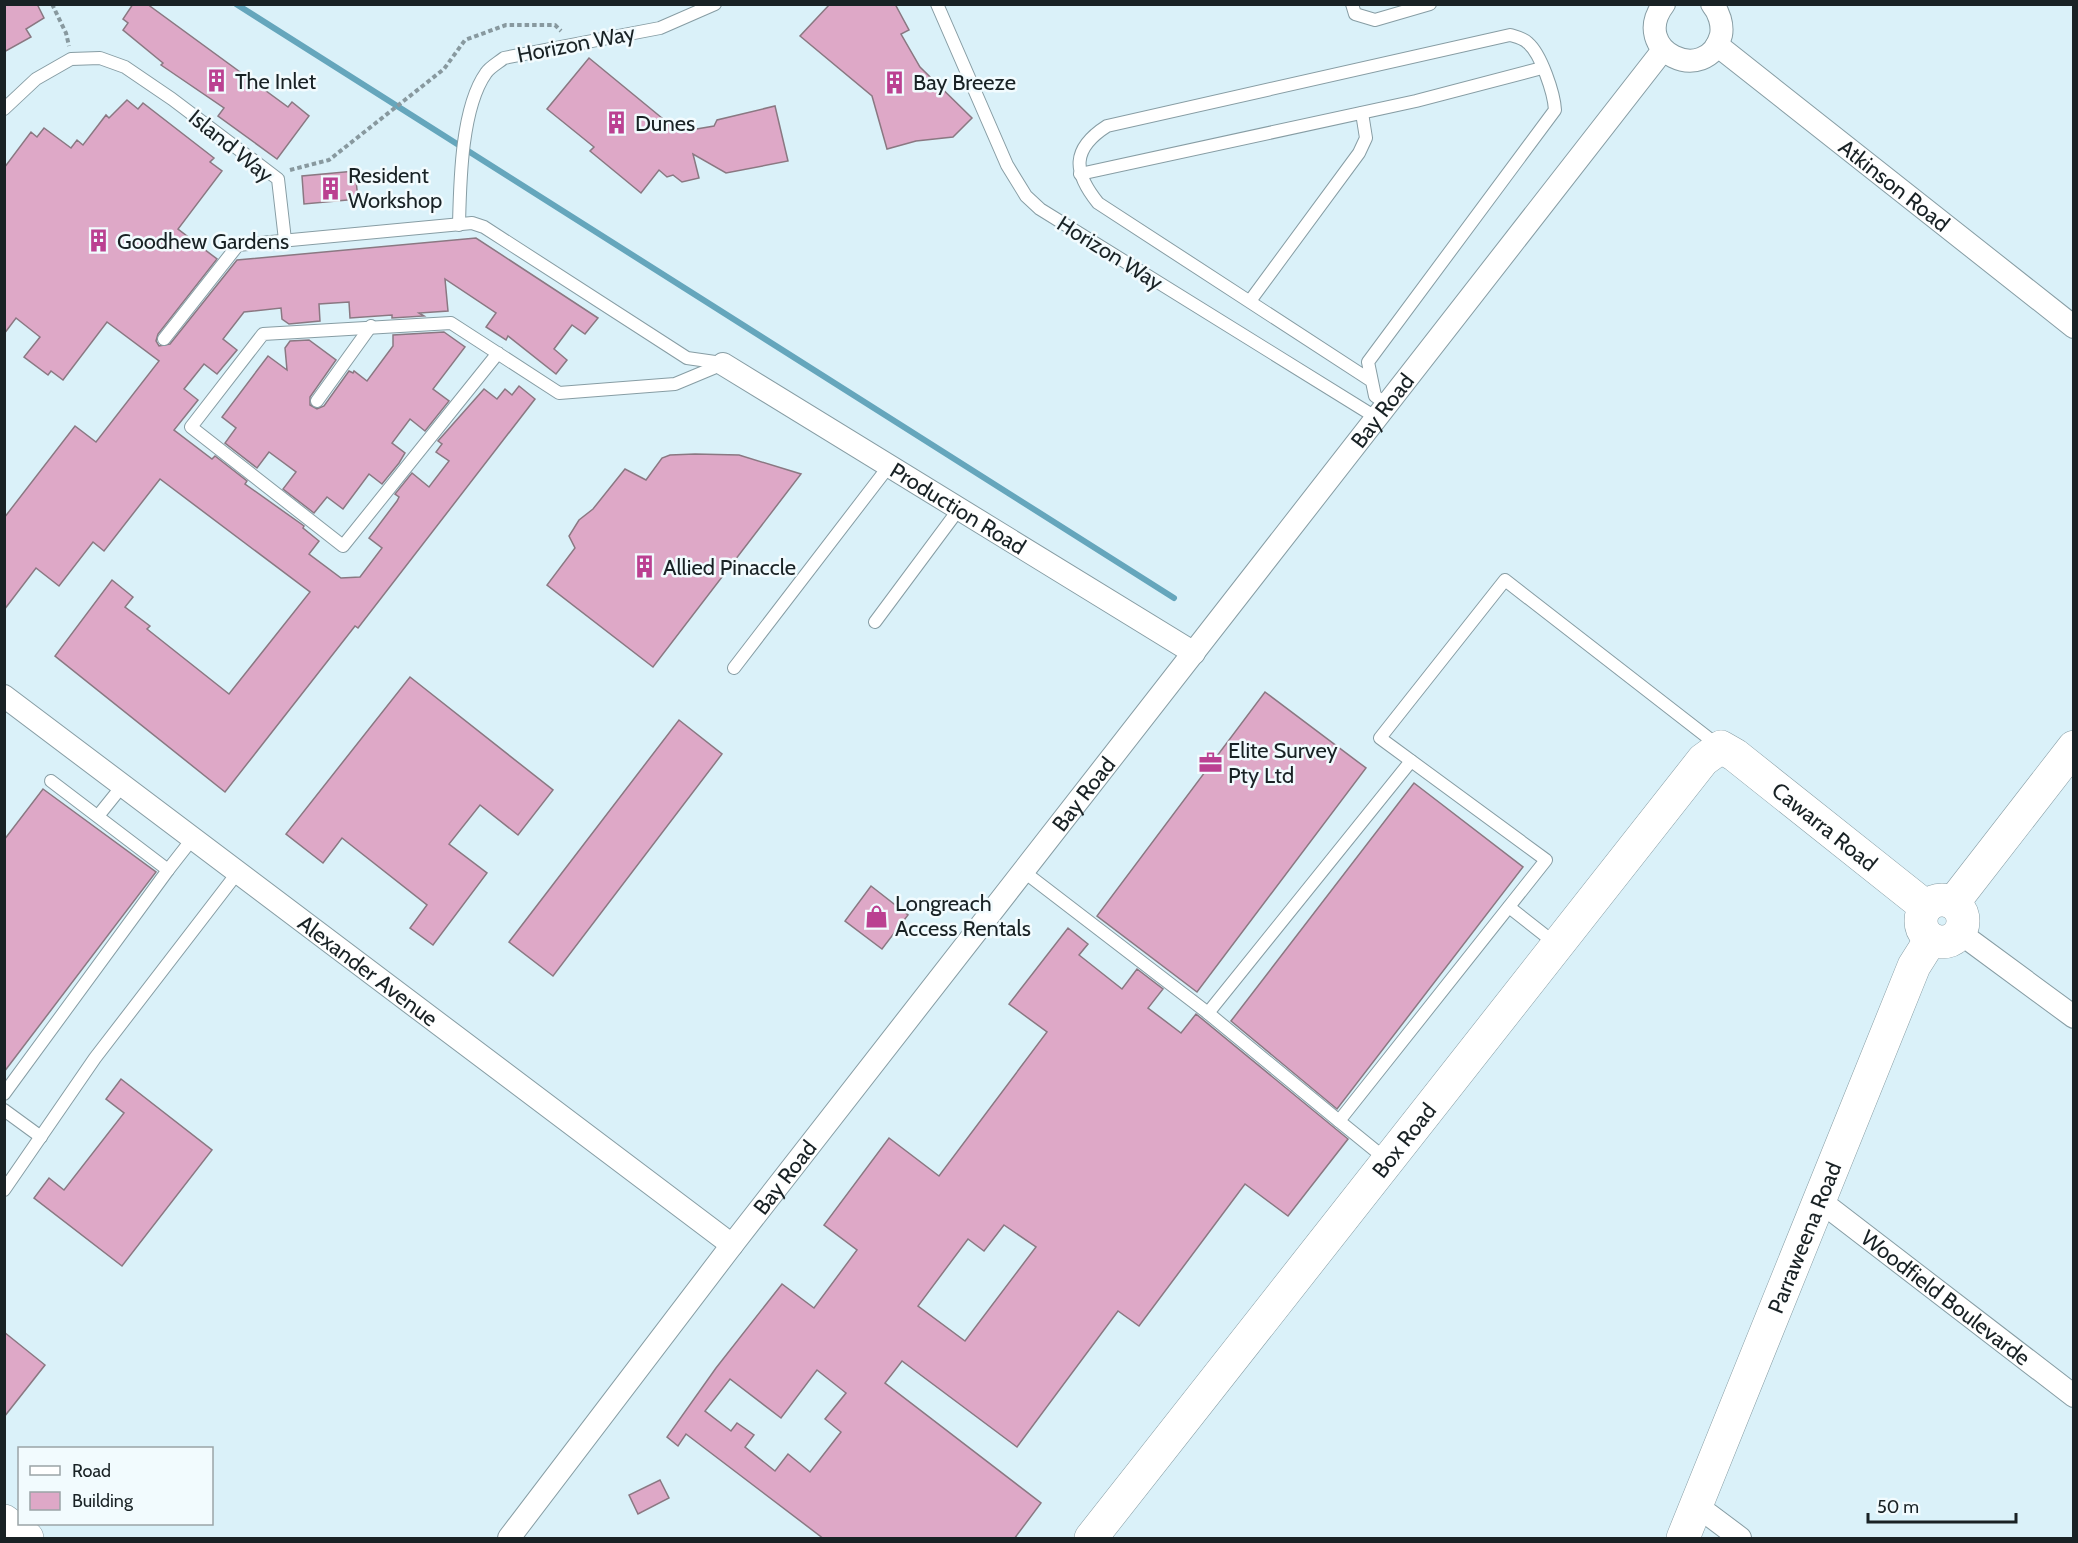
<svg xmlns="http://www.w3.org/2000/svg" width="2078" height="1543" viewBox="0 0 2078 1543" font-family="Cabin,sans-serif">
<rect width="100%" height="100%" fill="#daf1f9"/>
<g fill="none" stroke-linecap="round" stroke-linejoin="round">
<path stroke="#65a6bc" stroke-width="6" d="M236 4 1174 598"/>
</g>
<g fill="#dea8c7" stroke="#8a7882" stroke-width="1.5" fill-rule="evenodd">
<path d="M4 4H37L44 18 26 29 31 37 4 52Z"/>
<path d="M133 4H147L288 107 292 102 309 116 277 159 218 116 224 108 161 65 163 63 123 30 128 23 123 19Z"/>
<path d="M830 4H895L909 30 901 34 920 67 972 118 953 137 916 141 887 149 872 96 800 36Z"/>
<path d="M589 58 679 132 714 126 717 120 775 106 788 161 726 173 693 154 699 178 682 182 673 175 667 177 659 170 641 193 590 151 594 147 547 109Z"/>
<path d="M127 100 138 109 143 103 214 158 210 162 222 171 178 229 217 259 158 334 156 341 159 346 170 344 237 260 476 238 598 318 585 334 572 325 554 349 567 360 556 374 508 336 506 340 486 327 496 313 445 279 448 311 419 313 424 316 392 318V315L350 318 349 302 319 304 320 321 289 324 282 319 281 308 244 312 223 339 237 350 217 374 204 364 184 389 198 400 174 430 212 459 215 456 247 481 245 484 304 526 303 528 319 541 309 554 341 578 360 577 382 548 369 538 397 501 399 497 395 494 412 473 429 487 449 461 436 452 442 444 438 441 484 389 497 399 505 389 512 395 519 386 535 399 358 628 355 626 225 792 55 656 112 580 133 597 125 607 150 626 147 629 229 694 310 592 160 479 104 551 93 542 59 586 36 568 4 610V518L75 426 96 442 159 361 107 322 63 380 51 371 48 375 24 357 40 337 16 318 4 334V168L31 132 37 137 44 128 71 148 77 140 83 145 106 115 109 118Z"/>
<path d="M355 171 358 199 304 204 302 176Z"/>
<path d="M444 332 465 347 433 389 449 401 425 431 410 419 392 443 405 453 399 463 382 484 369 474 343 509 327 497 314 513 283 489 296 472 269 452 257 468 225 443 236 428 222 417 268 356 287 370 285 348 290 341 309 340 336 360 310 397V405L317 409 324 406 349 371 353 373 354 371 367 381 393 346V335Z"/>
<path d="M695 454 739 455 801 474 653 667 547 585 575 548 569 536 579 520 593 509 625 469 646 480 662 458 670 455Z"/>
<path d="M410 677 553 790 518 835 480 805 449 844 487 873 433 945 410 928 427 905 342 838 323 863 286 834Z"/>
<path d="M1265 692 1366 768 1197 992 1097 916Z"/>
<path d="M679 720 722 754 553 976 509 942Z"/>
<path d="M1414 783 1523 867 1337 1109 1231 1021Z"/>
<path d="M43 789 156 872 4 1072V840Z"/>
<path d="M871 886 908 915 882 949 845 921Z"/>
<path d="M1068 928 1088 944 1079 955 1122 989 1137 969 1163 989 1148 1008 1181 1033 1196 1014 1348 1139 1288 1216 1245 1184 1139 1326 1118 1311 1017 1447 902 1361 885 1383 1041 1503 1014 1539H824L686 1434 678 1446 667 1437 716 1368 782 1284 814 1308 857 1250 824 1225 889 1138 939 1176 1047 1032 1009 1004ZM1004 1225 1036 1247 965 1341 918 1306 968 1239 984 1251ZM817 1370 846 1393 825 1419 841 1432 810 1472 788 1454 775 1471 745 1447 754 1435 737 1423 731 1431 705 1411 730 1379 781 1418Z"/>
<path d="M121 1079 212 1150 122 1266 34 1198 49 1178 64 1190 124 1113 106 1099Z"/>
<path d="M4 1332 45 1365 4 1417Z"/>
<path d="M660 1480 669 1498 638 1514 629 1495Z"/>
</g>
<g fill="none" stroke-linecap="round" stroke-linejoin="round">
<defs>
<g id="lane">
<path d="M937 4 1007 165 1026 196 1040 209 1377 418"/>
<path d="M1352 4 1355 14 1375 20 1430 4"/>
<path d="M4 109 36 79 71 59 100 58 125 67 172 99 278 179 285 240"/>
<path d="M1080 174 1416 101 1542 68"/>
<path d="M459 225C460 183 461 108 486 73 490 67 498 63 504 58L660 28 715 4"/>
<path d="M1250 301 1359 153 1366 138 1362 113"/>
<path d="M164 339 238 245 472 223 484 227 687 358 722 363"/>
<path d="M498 353 343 546 191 427 263 334 451 323 559 393 675 384 723 364"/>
<path d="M1370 380 1098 203C1073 172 1071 149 1107 126L1510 35C1517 37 1523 38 1528 43 1541 54 1554 93 1555 110L1368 362 1375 396 1387 404"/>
<path d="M317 401 371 326"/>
<path d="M875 622 959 509"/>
<path d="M734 668 889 466"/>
<path d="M51 781 168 870 193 838"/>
<path d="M98 816 123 785"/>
<path d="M1023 871 1208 1013 1339 1121"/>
<path d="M1509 907 1556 944"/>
<path d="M1208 1013 1411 761"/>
<path d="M4 1094 168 870"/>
<path d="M4 1110 41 1137"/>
<path d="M1387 1160 1339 1121 1546 860 1380 738 1505 580 1720 747"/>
<path d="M4 1190 95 1058 238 872"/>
</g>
<g id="street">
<path d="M1664 4C1628 51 1707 87 1721 35 1723 25 1719 12 1712 4"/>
<path id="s1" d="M1717 45 2074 327"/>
<path id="s2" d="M723 364 1194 653"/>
<path id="s3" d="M4 696 732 1245"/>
<path d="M1960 933 2074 1017"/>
<path id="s4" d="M1819 1200 2074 1396"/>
<path d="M1696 1505 1740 1538"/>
<path id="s5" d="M509 1538 732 1245 1663 50"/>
</g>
<g id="secondary">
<circle cx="1942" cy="921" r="21"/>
<path d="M1953 903 2074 747"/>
<path id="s6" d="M1091 1538 1703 760 1721 747 1735 755 1926 907"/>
<path id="s7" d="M1683 1538 1914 966 1931 939"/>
</g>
<path id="primary" d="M4 1521 27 1538"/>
</defs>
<use href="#lane" stroke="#879da4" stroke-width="14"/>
<use href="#street" stroke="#879da4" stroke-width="24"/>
<use href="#secondary" stroke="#879da4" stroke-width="34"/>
<use href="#primary" stroke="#879da4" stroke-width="34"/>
<g stroke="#88999f" stroke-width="4" stroke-dasharray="4.5 3" stroke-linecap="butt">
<path d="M52 4 66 33 69 46"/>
<path d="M290 170 329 160 444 69 465 40 506 25H555L561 31"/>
</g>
<use href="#lane" stroke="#fff" stroke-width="12"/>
<use href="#street" stroke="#fff" stroke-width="22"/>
<use href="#secondary" stroke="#fff" stroke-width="33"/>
<use href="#primary" stroke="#fff" stroke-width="33"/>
</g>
<defs>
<symbol id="building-bare" viewBox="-9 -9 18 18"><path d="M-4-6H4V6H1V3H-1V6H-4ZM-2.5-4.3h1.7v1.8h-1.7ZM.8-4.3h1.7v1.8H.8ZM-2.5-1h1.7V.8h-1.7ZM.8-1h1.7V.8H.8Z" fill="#bb4091" stroke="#f2fbfe" stroke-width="2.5" paint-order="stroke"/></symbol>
<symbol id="office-bare" viewBox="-9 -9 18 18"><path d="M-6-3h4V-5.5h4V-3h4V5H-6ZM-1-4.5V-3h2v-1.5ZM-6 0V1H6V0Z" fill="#bb4091" stroke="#f2fbfe" stroke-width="2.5" paint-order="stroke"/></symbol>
<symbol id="shop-bare" viewBox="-9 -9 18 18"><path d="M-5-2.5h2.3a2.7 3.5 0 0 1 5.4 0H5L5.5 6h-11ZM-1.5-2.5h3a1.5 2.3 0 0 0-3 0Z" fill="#bb4091" stroke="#f2fbfe" stroke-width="2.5" paint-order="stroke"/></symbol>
</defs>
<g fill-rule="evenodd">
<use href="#building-bare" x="200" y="64" width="33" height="33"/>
<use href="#building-bare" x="878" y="66" width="33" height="33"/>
<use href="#building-bare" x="600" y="106" width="33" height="33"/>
<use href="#building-bare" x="314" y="172" width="33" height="33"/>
<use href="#building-bare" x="82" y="224" width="33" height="33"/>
<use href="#building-bare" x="628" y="550" width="33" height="33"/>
<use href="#office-bare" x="1194" y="746" width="33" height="33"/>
<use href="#shop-bare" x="860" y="900" width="33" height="33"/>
</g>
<g text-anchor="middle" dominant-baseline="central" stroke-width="5" stroke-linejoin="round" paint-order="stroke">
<g font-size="22" fill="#192225" stroke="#f2fbfe">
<text transform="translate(576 44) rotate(-11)">Horizon Way</text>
<text transform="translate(231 146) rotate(39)">Island Way</text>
<text stroke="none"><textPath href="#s1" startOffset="226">Atkinson Road</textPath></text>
<text transform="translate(1110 253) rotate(32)">Horizon Way</text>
<text stroke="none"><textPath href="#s5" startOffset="1426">Bay Road</textPath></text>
<text stroke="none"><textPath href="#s2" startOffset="276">Production Road</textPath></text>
<text stroke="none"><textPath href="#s5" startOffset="940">Bay Road</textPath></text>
<text stroke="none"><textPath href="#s6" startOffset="1143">Cawarra Road</textPath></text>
<text stroke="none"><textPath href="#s3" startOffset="456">Alexander Avenue</textPath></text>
<text stroke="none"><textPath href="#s6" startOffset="506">Box Road</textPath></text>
<text stroke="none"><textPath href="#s5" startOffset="454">Bay Road</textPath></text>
<text stroke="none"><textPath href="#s7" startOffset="324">Parraweena Road</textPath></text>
<text stroke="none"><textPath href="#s4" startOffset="160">Woodfield Boulevarde</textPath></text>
</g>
<g font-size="22" fill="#192225" stroke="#f2fbfe" text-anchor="start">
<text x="235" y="81">The Inlet</text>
<text x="913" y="82">Bay Breeze</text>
<text x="635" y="123">Dunes</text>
<text x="348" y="175">Resident<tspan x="348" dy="25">Workshop</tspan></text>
<text x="117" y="241">Goodhew Gardens</text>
<text x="663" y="567">Allied Pinaccle</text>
<text x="1228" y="750">Elite Survey<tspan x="1228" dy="25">Pty Ltd</tspan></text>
<text x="895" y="903">Longreach<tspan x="895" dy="25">Access Rentals</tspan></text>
</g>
</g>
<rect width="2078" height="1543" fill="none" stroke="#192225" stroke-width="12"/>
<rect x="18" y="1447" width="195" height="78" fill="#f2fbfe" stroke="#9ba4a7" stroke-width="1.5"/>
<rect x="30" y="1466" width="30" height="9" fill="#ffffff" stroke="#9ba4a7" stroke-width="1.5"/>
<text x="72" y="1477" font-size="18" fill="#192225">Road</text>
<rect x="30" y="1492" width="30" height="18" fill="#dea8c7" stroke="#9ba4a7" stroke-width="1.5"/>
<text x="72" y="1507" font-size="18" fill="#192225">Building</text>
<path d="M1868 1513v9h148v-9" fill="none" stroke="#192225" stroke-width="3"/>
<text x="1877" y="1513" font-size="18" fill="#192225" stroke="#f2fbfe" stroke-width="4.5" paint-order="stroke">50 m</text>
</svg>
